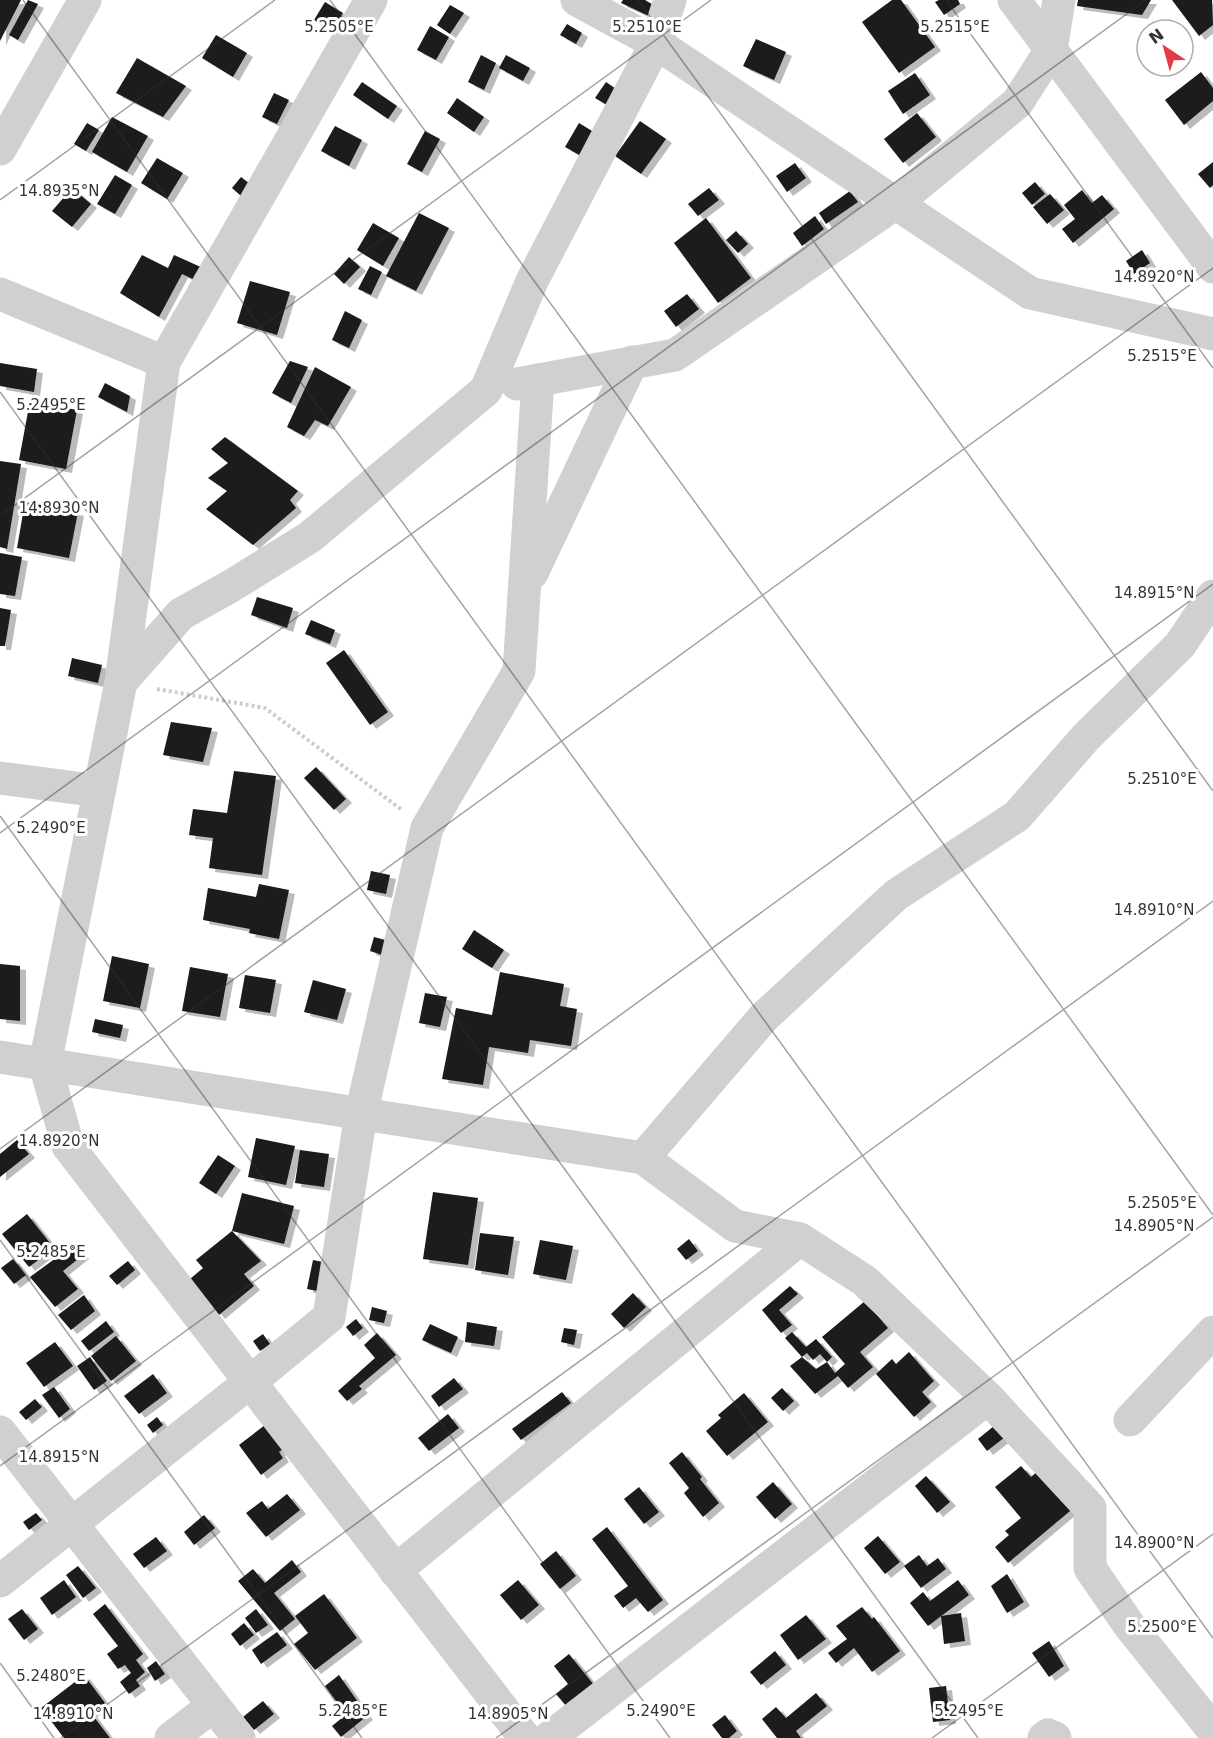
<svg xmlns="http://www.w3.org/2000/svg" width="1213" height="1738" viewBox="0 0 1213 1738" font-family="'DejaVu Sans',sans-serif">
<defs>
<filter id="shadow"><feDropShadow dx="6" dy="4" stdDeviation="0" flood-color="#0004"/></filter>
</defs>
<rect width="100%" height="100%" fill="#fff"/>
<g fill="#1a1a1a" filter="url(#shadow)">
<path d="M0 0H21L0 41Z"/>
<path d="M28 0 38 4 18 40 9 35Z"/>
<path d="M623 0H645L657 7 649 16 621 3Z"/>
<path d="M892 0H901L935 47 899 73 862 22Z"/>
<path d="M939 0H958L960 4 944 15 935 2Z"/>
<path d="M1078 0H1151L1142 15 1077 6Z"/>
<path d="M1172 0H1212L1213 25 1199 36Z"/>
<path d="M325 2 343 13 332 31 314 20Z"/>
<path d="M450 5 464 13 450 34 437 25Z"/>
<path d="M567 24 582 33 576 44 560 35Z"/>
<path d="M430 26 449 37 436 60 417 50Z"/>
<path d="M216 35 247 53 233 77 202 58Z"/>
<path d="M756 39 786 52 774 80 743 66Z"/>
<path d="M481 55 496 63 484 90 468 82Z"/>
<path d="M506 55 530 68 523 81 499 68Z"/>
<path d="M137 58 186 86 163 117 116 93Z"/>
<path d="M1201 72 1213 88V101L1184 125 1165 100Z"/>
<path d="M915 73 930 95 903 114 888 91Z"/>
<path d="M362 82 397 106 388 119 353 95Z"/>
<path d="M606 82 616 89 607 105 595 98Z"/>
<path d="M274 93 289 100 277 124 262 117Z"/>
<path d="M457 98 484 117 474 132 447 113Z"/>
<path d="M917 113 936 137 903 163 884 139Z"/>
<path d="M112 117 148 136 127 172 92 152Z"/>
<path d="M640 121 666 139 641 174 615 156Z"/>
<path d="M87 123 99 130 86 151 74 144Z"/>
<path d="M579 123 597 134 583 157 565 147Z"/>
<path d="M335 126 362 140 349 166 321 151Z"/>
<path d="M425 131 440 139 422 172 407 164Z"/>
<path d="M157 158 183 173 167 199 141 183Z"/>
<path d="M1213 162V185L1210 188 1198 174Z"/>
<path d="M795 163 806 178 787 192 776 176Z"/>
<path d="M115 175 132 185 115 214 97 204Z"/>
<path d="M241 177 250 184 241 196 232 188Z"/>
<path d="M1035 182 1045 194 1032 205 1022 193Z"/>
<path d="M72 188 91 204 72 227 52 211Z"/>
<path d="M709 188 719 200 698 216 688 204Z"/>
<path d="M1082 190 1092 203 1102 195 1114 209 1073 243 1062 229 1075 219 1064 205Z"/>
<path d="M850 191 858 202 826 224 819 213Z"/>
<path d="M1050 194 1064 210 1047 224 1033 207Z"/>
<path d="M419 213 449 228 416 291 386 276Z"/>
<path d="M815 216 824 229 802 246 793 233Z"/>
<path d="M706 218 751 278 718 303 674 243Z"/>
<path d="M373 223 399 238 383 266 357 250Z"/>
<path d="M736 231 748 244 738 253 726 240Z"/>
<path d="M1142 250 1150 263 1134 274 1126 261Z"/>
<path d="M142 255 168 268 174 255 203 268 197 281 182 274 159 317 120 293Z"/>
<path d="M349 257 360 267 344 284 334 274Z"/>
<path d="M370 266 382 272 371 295 358 289Z"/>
<path d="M250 281 290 292 277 335 237 323Z"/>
<path d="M687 294 699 309 676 327 664 311Z"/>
<path d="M345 311 362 320 349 348 332 340Z"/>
<path d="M290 361 308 367 291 403 272 393Z"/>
<path d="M0 363 37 369 34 392 0 386Z"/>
<path d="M315 367 351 387 328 426 315 420 304 436 287 427Z"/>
<path d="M105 383 130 396 127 412 98 397Z"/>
<path d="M30 401 77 410 66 469 19 460Z"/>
<path d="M225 437 298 491 290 500 296 508 253 545 206 509 227 491 208 478 228 463 211 449Z"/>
<path d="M0 461 21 464 7 549 0 547Z"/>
<path d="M25 502 78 512 69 558 17 548Z"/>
<path d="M0 553 22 557 15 596 0 594Z"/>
<path d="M257 597 293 608 287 628 251 615Z"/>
<path d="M0 608 11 610 5 646H0Z"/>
<path d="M311 620 335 630 330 644 305 634Z"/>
<path d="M344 650 388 712 370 725 326 663Z"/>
<path d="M72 658 102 665 98 683 68 676Z"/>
<path d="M171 722 212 728 203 762 163 755Z"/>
<path d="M316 767 346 799 334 810 304 778Z"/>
<path d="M234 771 276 776 262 875 209 868 213 838 189 835 193 809 227 813Z"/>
<path d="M371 871 390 875 386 894 367 890Z"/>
<path d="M259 884 289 890 279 939 249 933 250 929 203 920 208 888 256 897Z"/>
<path d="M474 930 504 950 492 968 462 949Z"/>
<path d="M374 937 389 941 385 956 370 951Z"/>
<path d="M112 956 149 964 140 1008 103 1001Z"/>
<path d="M0 964 20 966V1021L0 1019Z"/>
<path d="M190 967 228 974 220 1017 182 1011Z"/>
<path d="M500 972 564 984 560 1006 577 1009 571 1046 530 1040 528 1053 489 1047 483 1085 442 1079 456 1008 492 1015Z"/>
<path d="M245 975 276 980 270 1013 239 1008Z"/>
<path d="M313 980 346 989 337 1020 304 1012Z"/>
<path d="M425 993 447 997 440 1027 419 1023Z"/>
<path d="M95 1019 123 1025 120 1038 92 1032Z"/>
<path d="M256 1138 295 1146 286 1185 248 1177Z"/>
<path d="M17 1140 29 1154 0 1177V1154Z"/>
<path d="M300 1150 329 1154 324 1187 295 1183Z"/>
<path d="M218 1155 235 1166 216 1194 199 1183Z"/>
<path d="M433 1192 478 1198 468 1265 423 1259Z"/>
<path d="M242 1193 294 1206 284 1244 232 1231Z"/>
<path d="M27 1214 54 1248 29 1267 2 1234Z"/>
<path d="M232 1231 261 1261 244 1274 254 1286 219 1315 190 1279 203 1268 196 1260Z"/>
<path d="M480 1233 514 1237 508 1275 475 1270Z"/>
<path d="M689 1239 698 1251 686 1260 677 1249Z"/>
<path d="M540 1240 573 1246 566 1280 533 1274Z"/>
<path d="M75 1244 83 1255 63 1271 78 1289 55 1307 30 1277Z"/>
<path d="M13 1259 26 1275 14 1284 1 1268Z"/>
<path d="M313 1260 333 1264 327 1293 307 1289Z"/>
<path d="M128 1261 135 1270 117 1285 109 1276Z"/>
<path d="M790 1286 798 1294 779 1310 792 1325 781 1333 762 1310Z"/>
<path d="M633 1293 646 1307 624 1328 611 1314Z"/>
<path d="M84 1295 95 1311 71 1330 58 1315Z"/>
<path d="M865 1301 888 1328 860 1352 873 1367 848 1388 838 1376 815 1394 790 1366 802 1357 816 1369 827 1362 820 1354 813 1360 807 1353 802 1357 785 1338 792 1332 806 1347 816 1339 832 1357 827 1362 835 1373 845 1364 822 1337Z"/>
<path d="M372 1307 387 1311 384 1323 369 1320Z"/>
<path d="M356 1319 363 1328 353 1336 346 1327Z"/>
<path d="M106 1321 114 1332 89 1351 81 1341Z"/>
<path d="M467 1322 497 1327 494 1346 465 1342Z"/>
<path d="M430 1324 458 1337 451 1353 422 1340Z"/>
<path d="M564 1328 577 1330 574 1345 561 1342Z"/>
<path d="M377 1333 396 1355 359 1386 362 1389 347 1401 338 1391 375 1358 364 1345Z"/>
<path d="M263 1334 270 1344 260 1351 253 1341Z"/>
<path d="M116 1336 136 1361 111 1381 91 1356Z"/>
<path d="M55 1342 73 1366 44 1387 26 1363Z"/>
<path d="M909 1352 934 1381 922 1392 931 1402 914 1417 876 1374 892 1359 896 1364Z"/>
<path d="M90 1357 107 1381 94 1390 77 1366Z"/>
<path d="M153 1374 167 1393 139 1414 124 1396Z"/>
<path d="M454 1378 463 1389 439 1407 431 1396Z"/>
<path d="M54 1387 70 1409 59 1418 42 1395Z"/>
<path d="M782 1388 794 1401 783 1411 771 1398Z"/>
<path d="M562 1392 571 1403 521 1440 512 1429Z"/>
<path d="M744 1393 768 1422 727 1456 706 1431 721 1418 718 1415Z"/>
<path d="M35 1399 42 1407 26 1420 19 1412Z"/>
<path d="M448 1414 459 1428 429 1451 418 1438Z"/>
<path d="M157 1417 163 1425 153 1433 147 1425Z"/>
<path d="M265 1425 283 1449 279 1452 283 1458 261 1475 239 1445Z"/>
<path d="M994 1426 1009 1434 987 1451 978 1439Z"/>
<path d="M682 1452 702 1477 700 1479 719 1503 703 1517 684 1493 689 1488 669 1463Z"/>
<path d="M1021 1466 1031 1477 1039 1470 1076 1506 1008 1563 995 1547 1009 1535 1005 1531 1021 1518 995 1487Z"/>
<path d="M926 1476 950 1502 937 1513 915 1486Z"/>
<path d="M773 1482 792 1504 775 1519 756 1497Z"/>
<path d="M639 1487 659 1512 644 1524 624 1499Z"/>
<path d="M287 1494 300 1510 266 1537 246 1513 262 1501 268 1509Z"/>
<path d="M36 1513 42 1520 29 1530 23 1522Z"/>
<path d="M204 1515 215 1528 194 1545 184 1532Z"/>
<path d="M607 1527 663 1600 648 1612 636 1598 623 1608 614 1596 628 1586 592 1539Z"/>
<path d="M878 1536 900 1562 885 1574 864 1548Z"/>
<path d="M156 1537 167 1551 144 1568 133 1554Z"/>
<path d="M556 1551 576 1576 560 1589 540 1564Z"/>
<path d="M919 1555 927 1566 938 1558 946 1569 921 1588 904 1566Z"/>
<path d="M292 1560 301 1572 274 1593 295 1619 280 1631 238 1581 253 1569 265 1583Z"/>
<path d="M78 1566 96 1588 83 1598 66 1575Z"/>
<path d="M1007 1574 1024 1602 1007 1613 991 1586Z"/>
<path d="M64 1580 76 1597 52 1615 40 1598Z"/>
<path d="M518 1580 539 1605 521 1620 500 1595Z"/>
<path d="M958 1580 969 1595 928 1626 910 1603 923 1592 930 1601Z"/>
<path d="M324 1594 357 1638 315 1670 294 1644 308 1633 295 1616Z"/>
<path d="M105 1604 143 1654 136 1660 145 1672 136 1680 140 1686 129 1694 120 1682 131 1673 125 1665 118 1669 107 1654 118 1646 93 1614Z"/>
<path d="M862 1607 872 1619 874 1617 900 1651 872 1672 854 1648 836 1663 828 1653 847 1639 836 1626Z"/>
<path d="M22 1609 38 1629 24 1640 8 1619Z"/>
<path d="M256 1609 268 1625 256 1633 245 1618Z"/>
<path d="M961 1613 965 1641 944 1644 941 1616Z"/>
<path d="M806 1615 826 1639 798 1660 780 1635Z"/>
<path d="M244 1623 254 1635 240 1646 231 1634Z"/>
<path d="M277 1632 287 1645 261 1664 252 1650Z"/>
<path d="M1049 1641 1064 1666 1049 1677 1032 1653Z"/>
<path d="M775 1651 786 1665 761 1685 750 1672Z"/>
<path d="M569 1654 594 1685 567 1707 556 1694 568 1684 554 1666Z"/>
<path d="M156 1661 165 1674 155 1681 147 1668Z"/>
<path d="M84 1675 105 1703 91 1713 110 1738H64L41 1708Z"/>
<path d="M339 1675 358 1702 344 1712 325 1686Z"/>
<path d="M946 1686 950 1720 933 1722 929 1688Z"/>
<path d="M816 1693 827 1706 796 1731 801 1738H777L762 1719 776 1707 786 1718Z"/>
<path d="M263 1701 274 1714 254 1730 243 1717Z"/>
<path d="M358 1705 367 1716 341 1737 332 1726Z"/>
<path d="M725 1715 737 1731 729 1738H722L712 1725Z"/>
</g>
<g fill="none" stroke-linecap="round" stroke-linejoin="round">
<path stroke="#cdcdcd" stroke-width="4" stroke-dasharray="3 3" stroke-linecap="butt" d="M157 689 265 708 402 810"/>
<g stroke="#d0d0d0" stroke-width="33">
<path d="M577 0 656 43 1030 293 1213 334"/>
<path d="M1014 0 1213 267"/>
<path d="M0 149 85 0"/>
<path d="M0 294 164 362 121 682 45 1064 68 1146 525 1738"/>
<path d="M164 362 371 0"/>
<path d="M517 384 675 355 896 203 1017 103 1051 50 1059 0"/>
<path d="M532 573 632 362"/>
<path d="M121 682 181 614 231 586 310 537 486 390 532 281 656 43 670 0"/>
<path d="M0 778 99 791"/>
<path d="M0 1057 643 1158 735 1226 800 1239 865 1281 988 1398 1090 1508V1568L1129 1625 1213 1730"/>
<path d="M643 1158 764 1017 896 895 1017 816 1086 737 1180 645 1213 596"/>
<path d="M1130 1420 1213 1332"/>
<path d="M0 1432 239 1738"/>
<path d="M395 1571 800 1239"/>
<path d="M0 1581 250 1382 329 1317 361 1114 427 828 519 671 538 380"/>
<path d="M171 1738 213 1706"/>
<path d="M549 1738 988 1398"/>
<path d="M1044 1738 1048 1735 1055 1738"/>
</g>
</g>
<path fill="none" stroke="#333" stroke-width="1.5" stroke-opacity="0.45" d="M23 0 1213 1638M330 0 1213 1215M638 0 1213 791M946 0 1213 368M0 200 275 0M0 392 978 1738M0 516 711 0M0 816 670 1738M0 833 1146 0M0 1149 1213 268M0 1240 362 1738M0 1466 1213 584M0 1663 54 1738M61 1738 1213 901M496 1738 1213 1217M932 1738 1213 1534"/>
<g font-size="15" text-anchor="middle" fill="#333" stroke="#fff" stroke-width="6" stroke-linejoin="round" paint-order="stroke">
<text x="339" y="32">5.2505°E</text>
<text x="647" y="32">5.2510°E</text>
<text x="955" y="32">5.2515°E</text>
<text x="59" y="196">14.8935°N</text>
<text x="1154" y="282">14.8920°N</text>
<text x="1162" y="361">5.2515°E</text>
<text x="51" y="410">5.2495°E</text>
<text x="59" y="513">14.8930°N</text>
<text x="1154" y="598">14.8915°N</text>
<text x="1162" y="784">5.2510°E</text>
<text x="51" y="833">5.2490°E</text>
<text x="1154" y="915">14.8910°N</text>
<text x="59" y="1146">14.8920°N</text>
<text x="1162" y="1208">5.2505°E</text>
<text x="1154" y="1231">14.8905°N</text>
<text x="51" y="1257">5.2485°E</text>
<text x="59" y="1462">14.8915°N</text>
<text x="1154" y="1548">14.8900°N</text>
<text x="1162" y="1632">5.2500°E</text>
<text x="51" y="1681">5.2480°E</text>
<text x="353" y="1716">5.2485°E</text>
<text x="661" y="1716">5.2490°E</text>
<text x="969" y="1716">5.2495°E</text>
<text x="73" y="1719">14.8910°N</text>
<text x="508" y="1719">14.8905°N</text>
</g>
<g transform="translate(1165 48) rotate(324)"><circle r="28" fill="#ffffff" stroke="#adadad" stroke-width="1.5"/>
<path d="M0-4.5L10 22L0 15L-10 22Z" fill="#e63946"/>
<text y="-9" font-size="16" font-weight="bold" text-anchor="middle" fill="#333333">N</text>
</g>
</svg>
